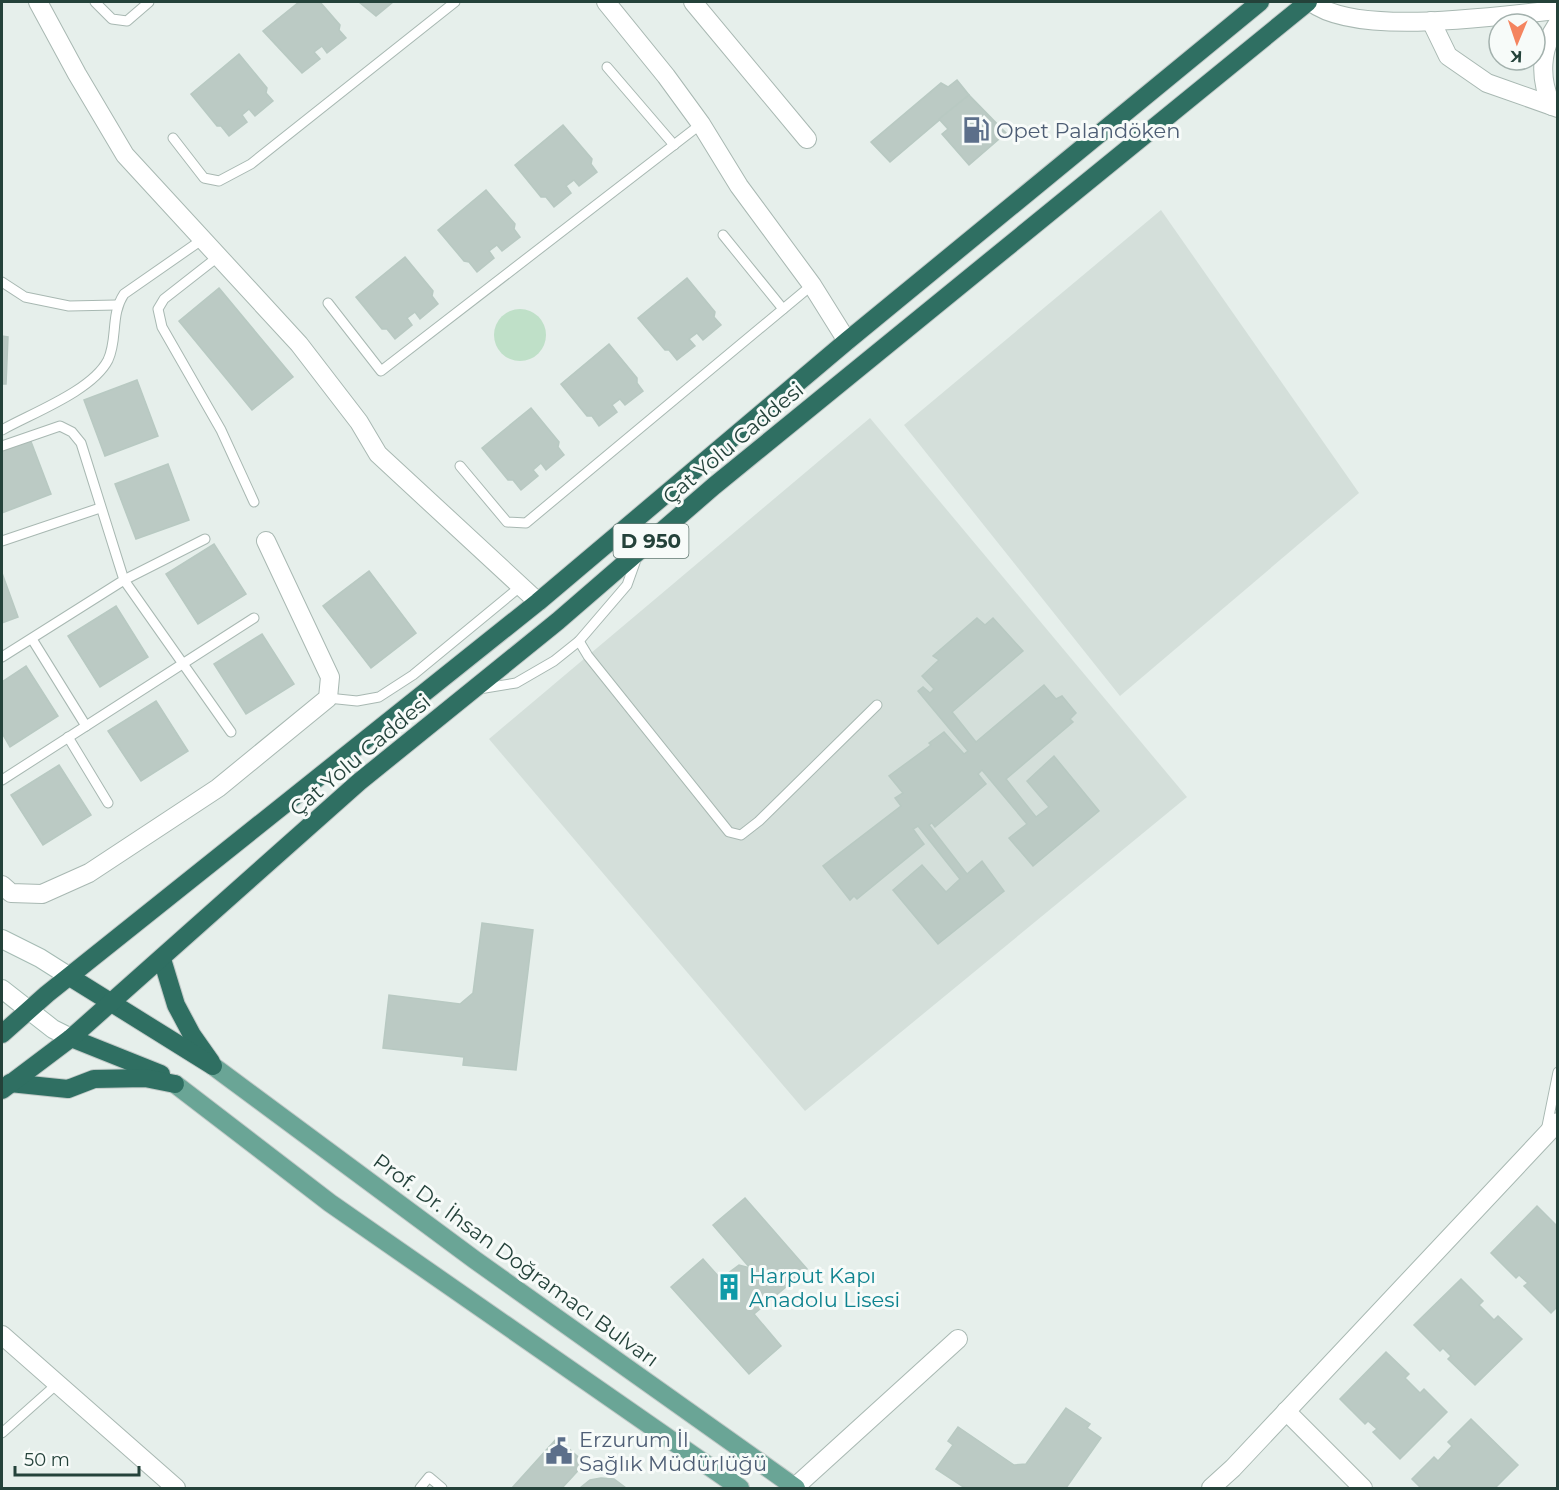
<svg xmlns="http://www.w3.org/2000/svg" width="1559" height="1490" viewBox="0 0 1559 1490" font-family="Montserrat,sans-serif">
<rect width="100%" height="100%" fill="#e6efeb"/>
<g fill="#d4dfda">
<path d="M1161 210 1359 493 1120 696 904 425Z"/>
<path d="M870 418 1187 797 805 1111 489 739Z"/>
</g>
<circle fill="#bfe0c8" cx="520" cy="335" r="26"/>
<g fill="#bbcac4" stroke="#b8c9c2" stroke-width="1.5">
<path d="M299 2H320L340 25 339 30 346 38 327 53 322 46 314 52 320 59 302 73 263 31Z"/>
<path d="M359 2H393L376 16Z"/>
<path d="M239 54 267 88 266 93 273 101 255 116 249 109 242 115 247 122 229 136 221 126H217L191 94Z"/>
<path d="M957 80 969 95 890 162 871 142 941 83 948 87Z"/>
<path d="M969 95 1006 133 969 165 942 134 948 129 939 119Z"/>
<path d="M563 125 592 159 591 164 597 172 579 186 574 180 566 186 571 193 554 207 546 197H541L515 165Z"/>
<path d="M486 190 515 224 514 229 520 237 502 251 497 245 489 251 494 258 477 272 469 262 464 261 438 230Z"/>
<path d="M405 257 433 291 432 296 438 304 420 319 415 312 407 318 412 325 395 339 387 329H382L356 297Z"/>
<path d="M687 278 715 312 714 317 721 325 703 340 697 333 689 339 695 346 677 360 669 350H665L638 318Z"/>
<path d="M219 288 293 377 252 410 179 321Z"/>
<path d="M2 336 8 337 6 384H2Z"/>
<path d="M609 344 637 378V383L643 391 625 405 620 399 612 405 617 412 599 426 592 416H587L561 384Z"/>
<path d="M137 380 158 436 105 456 84 400Z"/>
<path d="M531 408 559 442 558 447 564 455 546 470 541 463 533 470 538 476 521 490 513 480H508L482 448Z"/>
<path d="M30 439 51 494 2 513V449Z"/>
<path d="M168 464 189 520 136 539 115 484Z"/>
<path d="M214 544 246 594 198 624 166 574Z"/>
<path d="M369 571 416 633 371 668 323 606Z"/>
<path d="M2 573 18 617 2 623Z"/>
<path d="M116 606 148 657 100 687 68 636Z"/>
<path d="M977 618 985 625 993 618 1023 651 952 712 976 742 1044 685 1056 699 1062 696 1076 713 1070 719 1073 722 1006 779 1036 817 1049 807 1027 781 1054 756 1099 811 1033 866 1009 838 1027 824 982 770 978 774 986 784 935 827 932 823 929 825 967 874 982 861 1004 891 938 944 893 890 922 865 946 892 960 879 918 826 913 829 924 844 857 899 854 896 850 900 823 866 901 806 895 798 903 793 889 776 931 745 929 743 944 732 964 754 968 751 918 691 923 687 930 693 934 689 922 676 939 660 933 656Z"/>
<path d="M262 634 294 684 246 714 214 664Z"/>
<path d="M26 666 58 716 10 747 2 733V682Z"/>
<path d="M156 701 188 751 141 781 108 731Z"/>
<path d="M59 765 91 815 43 845 11 795Z"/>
<path d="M482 923 533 930 516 1070 463 1065 464 1057 383 1048 389 995 460 1004 473 993Z"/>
<path d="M745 1198 807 1269 754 1314 781 1346 749 1374 671 1287 703 1259 727 1286V1274L739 1265 750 1268 713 1225Z"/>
<path d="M1537 1206 1558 1227V1306L1551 1313 1524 1286 1528 1283 1519 1275 1516 1278 1491 1253Z"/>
<path d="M1461 1279 1483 1301 1479 1305 1494 1320 1498 1316 1522 1339 1475 1385 1448 1359 1451 1356 1443 1348 1440 1351 1414 1325Z"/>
<path d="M1386 1352 1409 1374 1405 1378 1420 1393 1424 1389 1447 1412 1400 1459 1373 1432 1377 1429 1368 1421 1365 1424 1340 1399Z"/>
<path d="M1066 1408 1090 1424 1087 1428 1101 1438 1066 1488H965L936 1469 953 1445 948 1441 958 1427 1014 1465 1026 1464Z"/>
<path d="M1471 1419 1518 1465 1495 1488H1421L1412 1479 1434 1457 1438 1461 1452 1446 1448 1442Z"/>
<path d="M557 1438 585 1463 562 1488H512Z"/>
<path d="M601 1478 614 1479 626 1488H580L590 1480Z"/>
</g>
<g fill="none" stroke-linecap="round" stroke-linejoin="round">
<defs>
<g id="lane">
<path d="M95 2 112 19 127 21 149 2"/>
<path d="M607 67 674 145"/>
<path d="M173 138 204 178 219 181 251 164 455 2"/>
<path d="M723 235 783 309"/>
<path d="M219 256 164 299 158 309 162 327 221 430 254 502"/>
<path d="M2 282 25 297 69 306 116 305"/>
<path d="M328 303 381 371 701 124"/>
<path d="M2 430C32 413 92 391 108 360 118 339 110 315 124 294L203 239"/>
<path d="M2 446 60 426 72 432 81 443 124 580 2 657"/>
<path d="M460 466 507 522 526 523 812 285"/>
<path d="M205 539 124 580 231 732"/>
<path d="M2 541 100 508"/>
<path d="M32 639 86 726"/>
<path d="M579 641 588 656 729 832 741 835 759 821 877 705"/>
<path d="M479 689 516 683 554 661 579 641 627 585 637 557"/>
<path d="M328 698 357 701 379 697 413 675 521 586"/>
<path d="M68 737 108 803"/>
<path d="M2 780 254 618"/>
<path d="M1546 1131 1558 1072"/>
<path d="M2 1433 57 1384"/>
<path d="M420 1488 429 1477 442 1488"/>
</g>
<g id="street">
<path d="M38 2 77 74 125 155 299 344 359 422 378 454 538 602"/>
<path d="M606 2 666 76 701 124 739 186 812 285 847 341"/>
<path d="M693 2 807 139"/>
<path d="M1311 2C1357 38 1499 15 1558 10"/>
<path d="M1431 21 1448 56 1487 83 1558 108"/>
<path d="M1552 106C1539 79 1540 49 1558 23"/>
<path d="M2 885 11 893 42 894 89 873 218 788 328 698 330 677 266 541"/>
<path d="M2 1335 176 1488"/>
<path d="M1286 1411 1363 1488"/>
<path d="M794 1488 958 1339"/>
<path d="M1211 1488 1233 1468 1558 1122"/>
</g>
<g id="secondary">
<path d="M2 939 40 958 70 977"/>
<path d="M2 989 53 1029 71 1038"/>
</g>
<g id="primary">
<path d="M213 1066 475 1260 796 1488"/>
<path d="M175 1084 330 1203 740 1488"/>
</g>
<g id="highway">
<path d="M162 959 176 1005 192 1035 211 1062"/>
<path d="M70 977 213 1066"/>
<path d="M2 1034 47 994 538 602 847 341 1260 2"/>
<path d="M71 1038 161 1074"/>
<path d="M10 1083 68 1089 94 1079 145 1078 175 1084"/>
<path d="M2 1090 71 1038 359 782 558 621 714 486 1308 2"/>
</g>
</defs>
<use href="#lane" stroke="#a8b8b2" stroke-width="11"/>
<use href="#street" stroke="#a8b8b2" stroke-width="20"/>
<use href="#secondary" stroke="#a4bbb3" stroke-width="20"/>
<use href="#primary" stroke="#c2cac8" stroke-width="20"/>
<use href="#highway" stroke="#c2cac8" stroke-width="20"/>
<use href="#lane" stroke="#fff" stroke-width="9"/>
<use href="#street" stroke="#fff" stroke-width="18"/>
<use href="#secondary" stroke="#fff" stroke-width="18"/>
<use href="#primary" stroke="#6aa596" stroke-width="18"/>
<use href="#highway" stroke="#2f6f62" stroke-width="18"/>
</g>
<defs>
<symbol id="fuel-bare" viewBox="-9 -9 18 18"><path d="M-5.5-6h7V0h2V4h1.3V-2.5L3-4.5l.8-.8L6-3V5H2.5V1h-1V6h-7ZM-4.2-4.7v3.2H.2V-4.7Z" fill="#5c6f8a" stroke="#f7fbf9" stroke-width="2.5" paint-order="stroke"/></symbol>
<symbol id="building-bare" viewBox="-9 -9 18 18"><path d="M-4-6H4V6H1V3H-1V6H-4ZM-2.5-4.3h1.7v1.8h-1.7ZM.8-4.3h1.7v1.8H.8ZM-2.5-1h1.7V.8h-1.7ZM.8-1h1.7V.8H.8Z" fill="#0f9aa8" stroke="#f7fbf9" stroke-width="2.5" paint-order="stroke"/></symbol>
<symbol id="civic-bare" viewBox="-9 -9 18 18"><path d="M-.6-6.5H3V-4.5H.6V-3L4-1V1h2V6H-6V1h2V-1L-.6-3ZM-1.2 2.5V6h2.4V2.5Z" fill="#5c6f8a" stroke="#f7fbf9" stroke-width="2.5" paint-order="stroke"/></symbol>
</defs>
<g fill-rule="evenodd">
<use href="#fuel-bare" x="957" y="111" width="38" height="38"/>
<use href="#building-bare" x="710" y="1268" width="38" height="38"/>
<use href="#civic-bare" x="540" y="1432" width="38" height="38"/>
</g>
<g text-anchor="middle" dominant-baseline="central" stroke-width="6" stroke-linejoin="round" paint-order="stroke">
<rect fill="#f7fbf9" stroke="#637a73" stroke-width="1.5" x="613.5" y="524" width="75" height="34" rx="4.5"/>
<g font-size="20" font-weight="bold" fill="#24423a">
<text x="651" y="541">D 950</text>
</g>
<g font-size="21" fill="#4e5e75" stroke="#f7fbf9" text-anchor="start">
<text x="996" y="130">Opet Palandöken</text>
<text x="579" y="1439">Erzurum İl<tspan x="579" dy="24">Sağlık Müdürlüğü</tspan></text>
</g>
<g font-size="21" fill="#24423a" stroke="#f7fbf9">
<text transform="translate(733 443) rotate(-40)">Çat Yolu Caddesi</text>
<text transform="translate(360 755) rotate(-40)">Çat Yolu Caddesi</text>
<text transform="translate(516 1260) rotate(36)">Prof. Dr. İhsan Doğramacı Bulvarı</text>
</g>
<g font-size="21" fill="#0d838f" stroke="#f7fbf9" text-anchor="start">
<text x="749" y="1275">Harput Kapı<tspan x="749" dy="24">Anadolu Lisesi</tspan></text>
</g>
</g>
<rect width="1559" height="1490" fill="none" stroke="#24423a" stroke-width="6"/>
<g transform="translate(1517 42) rotate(182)"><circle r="28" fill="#f7fbf9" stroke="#a3b1ad" stroke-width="1.5"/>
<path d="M0-4.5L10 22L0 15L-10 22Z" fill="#f4845f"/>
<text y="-9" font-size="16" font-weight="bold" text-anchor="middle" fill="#24423a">K</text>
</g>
<path d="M15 1466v9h124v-9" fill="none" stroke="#24423a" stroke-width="3"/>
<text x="24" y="1466" font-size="18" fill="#24423a" stroke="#f7fbf9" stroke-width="4.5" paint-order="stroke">50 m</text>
</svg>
